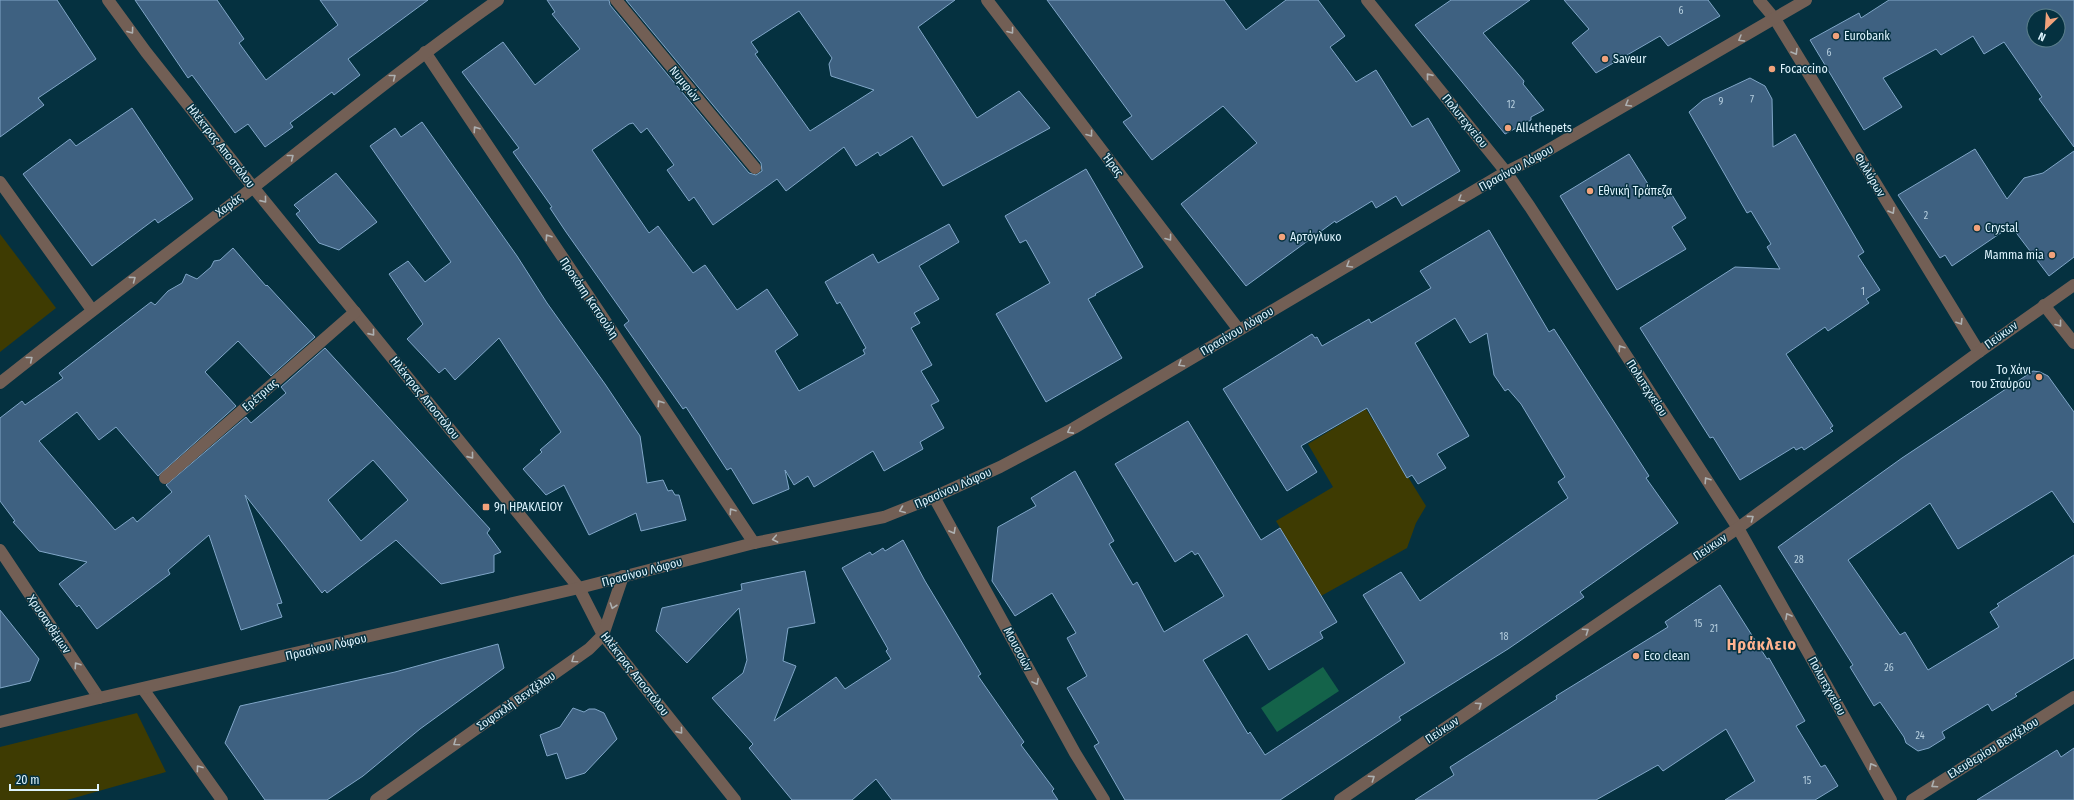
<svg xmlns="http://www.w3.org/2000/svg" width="2074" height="800" viewBox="0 0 2074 800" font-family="'Fira Sans Condensed',sans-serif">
<rect width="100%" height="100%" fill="#053140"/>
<g fill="#3e3b02">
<path d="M0 234 56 308 0 352Z"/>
<path d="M1366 409 1426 506 1416 523 1407 548 1321 596 1276 521 1333 487 1308 444Z"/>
<path d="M137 713 166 772 67 800H0V747Z"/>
</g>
<path fill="#14634a" d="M1323 667 1339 691 1277 732 1261 708Z"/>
<g fill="#3e6181" stroke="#80a6c8" fill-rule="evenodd">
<path d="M0 0H57L96 59 38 98 44 105 0 137Z"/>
<path d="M135 0H217L244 39 239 43 266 80 338 25 320 0H428L348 59 360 75 334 95 332 92 290 123 293 127 265 147 248 124 235 133 192 75 188 78Z"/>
<path d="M547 0H609L610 5 749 173 756 175 762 171 761 163 626 0H955L918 27 977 118 1019 91 1050 128 943 186 912 136 880 156 878 152 856 166 844 147 786 191 777 179 713 225 694 197 689 201 667 170 674 165 647 128 641 133 633 123 629 124 592 150 649 233 658 226 693 273 705 265 737 310 767 289 798 335 775 351 799 391 865 354 863 350 866 348 840 302 837 304 825 282 873 254 878 263 949 224 959 242 919 266 939 299 914 313 920 323 911 328 932 365 921 371 939 401 931 405 944 428 920 442 923 449 884 471 873 451 814 487 808 476 794 485 785 470 789 489 753 504 731 468 727 470 686 407 683 409 624 325 629 321 566 232 550 208 552 207 513 152 519 148 462 72 503 42 535 85 580 49 552 14 555 12ZM799 11 832 58 829 64 831 76 874 90 810 131 755 54 758 52 751 42Z"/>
<path d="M1047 0H1224L1246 30 1286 0H1318L1345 36 1330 47 1356 82 1376 70 1412 127 1428 118 1460 171 1402 206 1396 196 1376 208 1372 201 1336 223 1335 221 1246 286 1181 204 1257 143 1223 106 1152 160 1123 122 1132 116Z"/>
<path d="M1451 0H1530L1483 33 1524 81 1523 84 1544 110 1531 117V120L1505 134 1415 25Z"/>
<path d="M1564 0H1708L1720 16 1668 46 1660 36 1596 73 1572 43 1589 29Z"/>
<path d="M1889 0H2074V147L2039 99 2042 97 2004 42 1984 54 1973 36 1941 55 1936 49 1883 78 1902 107 1864 130 1810 40 1859 13 1861 18ZM2034 16H2058V40H2034Z"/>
<path d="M1750 78 1765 86 1772 99 1773 147 1795 134 1864 252 1858 256 1880 290 1866 299 1869 303 1828 331 1825 327 1786 354 1833 426 1830 428 1833 431 1804 450 1802 447 1796 450 1794 447 1740 480 1713 437 1710 438 1640 328 1735 267 1780 269 1767 247 1771 244 1751 211 1747 213 1689 112 1703 100Z"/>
<path d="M132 108 193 199 158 223 155 219 92 266 23 174 70 139 76 146Z"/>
<path d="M422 122 517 256 547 303 605 384 640 436 647 483 663 480 668 491 672 490 675 495H679L686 520 641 531 636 513 589 535 564 485 546 495 523 469 542 452 540 450 561 432 499 338 455 380 445 368 439 373 407 339 423 324 389 274 408 261 425 282 451 262 370 146 395 128 401 137Z"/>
<path d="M1975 149 2007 199 2024 178 2043 173 2074 151V257L2049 276 2011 226 1952 266 1945 255 1940 258 1898 195Z"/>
<path d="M1629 154 1653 192 1666 185 1686 218 1672 227 1686 249 1617 290 1560 196Z"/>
<path d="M1086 169 1143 267 1095 294 1096 295 1088 299 1122 358 1046 402 996 314 1050 283 1026 240 1020 243 1005 216Z"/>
<path d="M336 173 377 222 339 250 319 243 296 214 300 211 294 205Z"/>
<path d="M1489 230 1549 332 1554 329 1649 476 1646 478 1678 523 1580 592 1584 597 1508 649 1399 717 1401 720 1280 800H1125L1094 746 1099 743 1067 688 1087 676 1067 638 1076 633 1052 593 1015 616 992 581 998 527 1036 506 1031 498 1075 471 1114 541 1109 544 1133 585 1137 582 1164 632 1224 596 1198 553 1195 555 1192 551 1175 562 1115 464 1188 421 1261 540 1280 528 1337 622 1320 632 1323 638 1269 670 1247 634 1203 660 1248 734 1250 732 1265 755 1405 663 1363 595 1401 572 1420 601 1568 498 1558 482 1565 477 1521 404 1508 389 1505 391 1494 375 1487 333 1470 343 1455 318 1415 343 1469 436 1437 454 1446 468 1418 484 1412 475 1407 478 1367 408 1301 446 1317 472 1287 491 1223 389 1312 334 1315 338 1317 337 1322 346 1369 319 1371 323 1431 288 1420 271Z"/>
<path d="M233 248 266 286 267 285 315 337 271 376 238 341 205 372 236 406 158 476 116 427 99 440 77 412 39 441 115 530 133 517 137 522 172 492 166 485 246 417 251 423 286 393 281 387 325 348 490 529 487 533 501 552 494 555V572L441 584 396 540 327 593 325 590 322 593 245 495 282 603 277 604 282 617 241 630 209 535 168 570 170 574 97 629 79 605 77 607 59 584 87 562 39 551 13 522 15 521 0 501V418L22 401 25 405 63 378 59 373 151 302 155 305 168 291 182 283 186 274 197 279 211 267 214 261 220 260ZM373 460 408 500 361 541 328 500Z"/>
<path d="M2033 371 2040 372 2048 376 2074 412V523L2052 491 1958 549 1930 503 1848 560 1900 635 1905 632 1928 670 1999 627 1990 612 1999 606 1997 604 2074 555V658L2015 694 2017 696 1992 711 1988 704 1942 732 1945 738 1929 748 1918 751 1906 743 1904 737 1880 702 1874 706 1850 667 1853 665 1778 547 1902 458Z"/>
<path d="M903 540 925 581 981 674 978 676 1024 742 1021 745 1054 789 1052 791 1058 800H892L876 779 852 800H792L749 748 753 744 712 698 743 673 747 660 739 608 687 663 656 631 662 608 742 590 741 584 805 571 815 623 788 628 783 661 796 666 774 721 836 677 845 689 891 659 886 651 888 649 842 568 870 552 872 555 883 548 885 551Z"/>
<path d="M1720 585 1767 659 1769 658 1805 721 1796 726 1821 767 1825 765 1838 786 1815 800H1725L1755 781 1726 729 1663 771 1658 765 1596 800H1415L1454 775 1450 767 1557 699 1556 696 1668 627 1665 622Z"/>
<path d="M0 610 39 659 30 681 0 688Z"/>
<path d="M498 644 504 668 420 729 363 776 327 800H265L225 743 240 706 395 672Z"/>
<path d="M573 708 584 712 589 709H595L604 713 617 739 585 773 566 779 557 753 547 756 540 735 560 727Z"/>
<path d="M2074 748V800H1977L2057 750 2061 757Z"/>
</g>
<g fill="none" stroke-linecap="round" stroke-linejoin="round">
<g stroke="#725f55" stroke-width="12">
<path d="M108 0 146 52 253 187 579 588 603 635 735 800"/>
<path d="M616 0 755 168"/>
<path d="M987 0 1239 330"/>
<path d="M1367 0 1506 172 1530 207 1738 528 1891 800"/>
<path d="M1759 0 1775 19 1979 352"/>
<path d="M425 52 754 543"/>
<path d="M0 182 92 310"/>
<path d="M2044 305 2074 343"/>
<path d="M0 383C84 316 170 252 255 186 335 123 414 59 498 0"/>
<path d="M165 478 355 312"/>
<path d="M934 497 1075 753 1104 800"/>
<path d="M0 550 99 698"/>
<path d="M143 689 222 800"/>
<path d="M0 722 99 698 579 588 754 543 884 517 934 497 1000 467 1074 428 1506 172 1538 156 1806 0"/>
<path d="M376 800 589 649 603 635 623 576"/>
<path d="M1340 800 1738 528 1979 352 2074 285"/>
<path d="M1912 800 2074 697"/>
</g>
</g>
<defs><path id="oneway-chevron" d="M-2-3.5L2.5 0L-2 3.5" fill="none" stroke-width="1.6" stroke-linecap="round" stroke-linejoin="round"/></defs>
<g stroke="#adb0b1">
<use href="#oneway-chevron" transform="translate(131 31) rotate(54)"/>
<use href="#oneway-chevron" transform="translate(1011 31) rotate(53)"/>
<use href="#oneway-chevron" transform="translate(1741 39) rotate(150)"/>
<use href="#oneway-chevron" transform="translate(1795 52) rotate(59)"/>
<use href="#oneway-chevron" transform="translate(1429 76) rotate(-129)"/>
<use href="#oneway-chevron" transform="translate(393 77) rotate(-38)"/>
<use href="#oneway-chevron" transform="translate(1628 104) rotate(150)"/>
<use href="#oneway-chevron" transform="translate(476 129) rotate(-124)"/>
<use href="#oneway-chevron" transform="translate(1090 134) rotate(53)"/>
<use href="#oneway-chevron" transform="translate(291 157) rotate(-38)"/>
<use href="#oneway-chevron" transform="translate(1461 199) rotate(149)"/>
<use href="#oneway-chevron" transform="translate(264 200) rotate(51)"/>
<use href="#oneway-chevron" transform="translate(1892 211) rotate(59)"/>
<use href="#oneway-chevron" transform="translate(548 237) rotate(-124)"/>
<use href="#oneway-chevron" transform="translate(1169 238) rotate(53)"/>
<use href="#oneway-chevron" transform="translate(1349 265) rotate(149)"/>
<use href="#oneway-chevron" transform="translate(133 279) rotate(-37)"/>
<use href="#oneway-chevron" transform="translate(1960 322) rotate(58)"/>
<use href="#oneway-chevron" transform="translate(2059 324) rotate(52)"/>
<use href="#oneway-chevron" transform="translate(372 333) rotate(51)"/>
<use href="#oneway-chevron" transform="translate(1621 348) rotate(-123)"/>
<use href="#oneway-chevron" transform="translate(30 359) rotate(-39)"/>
<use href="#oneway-chevron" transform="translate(1181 364) rotate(149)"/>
<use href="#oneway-chevron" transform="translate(660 403) rotate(-124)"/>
<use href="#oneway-chevron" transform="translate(1070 431) rotate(152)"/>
<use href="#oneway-chevron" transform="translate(471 456) rotate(51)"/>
<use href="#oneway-chevron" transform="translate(1707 480) rotate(-123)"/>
<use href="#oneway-chevron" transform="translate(902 510) rotate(158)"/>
<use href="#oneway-chevron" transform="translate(732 511) rotate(-124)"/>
<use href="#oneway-chevron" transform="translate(1751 518) rotate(-36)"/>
<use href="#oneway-chevron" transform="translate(953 531) rotate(61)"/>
<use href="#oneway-chevron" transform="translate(775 539) rotate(169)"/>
<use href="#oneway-chevron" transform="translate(613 606) rotate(109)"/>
<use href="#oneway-chevron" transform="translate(1788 616) rotate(-119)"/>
<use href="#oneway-chevron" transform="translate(1586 631) rotate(-34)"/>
<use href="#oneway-chevron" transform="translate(574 660) rotate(145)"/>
<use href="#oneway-chevron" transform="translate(77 665) rotate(-124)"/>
<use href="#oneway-chevron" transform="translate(1036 682) rotate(62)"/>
<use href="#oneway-chevron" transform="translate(1479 705) rotate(-34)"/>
<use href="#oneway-chevron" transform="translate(680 731) rotate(51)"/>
<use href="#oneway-chevron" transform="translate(456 743) rotate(145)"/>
<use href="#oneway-chevron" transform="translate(1872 766) rotate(-119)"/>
<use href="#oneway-chevron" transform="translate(199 768) rotate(-126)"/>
<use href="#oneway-chevron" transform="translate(1372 778) rotate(-34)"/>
<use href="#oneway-chevron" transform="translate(1934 785) rotate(146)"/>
</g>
<g fill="#f1a27b" stroke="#053140" stroke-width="1.5">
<circle cx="1836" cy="36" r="4"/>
<circle cx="1605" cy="59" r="4"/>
<circle cx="1772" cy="69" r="4"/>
<circle cx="1508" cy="128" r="4"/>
<circle cx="1590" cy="191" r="4"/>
<circle cx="1977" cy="228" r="4"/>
<circle cx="1282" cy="237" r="4"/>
<circle cx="2052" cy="255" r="4"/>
<circle cx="2039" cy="377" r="4"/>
<rect x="482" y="503" width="8" height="8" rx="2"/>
<circle cx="1636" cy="656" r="4"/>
</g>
<g text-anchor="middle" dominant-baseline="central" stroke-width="3" stroke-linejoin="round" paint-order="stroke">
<g font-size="10" fill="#b5cede">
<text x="1681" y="11">6</text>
<text x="1829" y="53">6</text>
<text x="1752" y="100">7</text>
<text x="1721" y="102">9</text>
<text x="1511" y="105">12</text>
<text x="1926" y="216">2</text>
<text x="1863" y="292">1</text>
<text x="1799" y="560">28</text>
<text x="1698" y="624">15</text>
<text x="1714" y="629">21</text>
<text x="1504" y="637">18</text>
<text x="1889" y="668">26</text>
<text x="1920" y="736">24</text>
<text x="1807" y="781">15</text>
</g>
<g font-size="12" fill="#ddf3fd" stroke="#053140" text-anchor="start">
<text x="1844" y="36">Eurobank</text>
<text x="1613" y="59">Saveur</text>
<text x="1780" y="69">Focaccino</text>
<text x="1516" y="128">All4thepets</text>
<text x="1598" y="191">Εθνική Τράπεζα</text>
<text x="1985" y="228">Crystal</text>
<text x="1290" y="237">Αρτόγλυκο</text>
<text x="2044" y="255" text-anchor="end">Mamma mia</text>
<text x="2031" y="370" text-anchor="end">Το Χάνι<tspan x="2031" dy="14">του Σταύρου</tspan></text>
<text x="494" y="507">9η ΗΡΑΚΛΕΙΟΥ</text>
<text x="1644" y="656">Eco clean</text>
</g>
<g font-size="12" fill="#ddf3fd" stroke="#053140">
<text transform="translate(685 84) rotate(51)">Νυμφών</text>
<text transform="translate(1465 121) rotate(51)">Πολυτεχνείου</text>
<text transform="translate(221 146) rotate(52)">Ηλέκτρας Αποστόλου</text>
<text transform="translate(1113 165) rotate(53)">Ήρας</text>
<text transform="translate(1516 168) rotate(-29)">Πρασίνου Λόφου</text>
<text transform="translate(1870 175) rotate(59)">Φιλλύρων</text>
<text transform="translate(229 205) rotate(-37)">Χαράς</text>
<text transform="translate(589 298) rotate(56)">Προκόπη Κατσούλη</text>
<text transform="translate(1237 331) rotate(-31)">Πρασίνου Λόφου</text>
<text transform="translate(2001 335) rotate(-36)">Πεύκων</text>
<text transform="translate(1647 388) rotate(57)">Πολυτεχνείου</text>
<text transform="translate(260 395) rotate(-41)">Ερέτριας</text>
<text transform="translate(425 398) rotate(51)">Ηλέκτρας Αποστόλου</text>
<text transform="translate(953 488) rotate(-24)">Πρασίνου Λόφου</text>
<text transform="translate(1710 547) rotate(-34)">Πεύκων</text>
<text transform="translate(642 572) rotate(-15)">Πρασίνου Λόφου</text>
<text transform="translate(49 624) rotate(56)">Χρυσανθέμων</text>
<text transform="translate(326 647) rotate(-13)">Πρασίνου Λόφου</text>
<text transform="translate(1018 649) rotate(62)">Μουσσών</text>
<text transform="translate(635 674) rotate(52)">Ηλέκτρας Αποστόλου</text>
<text transform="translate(1827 686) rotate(61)">Πολυτεχνείου</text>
<text transform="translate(516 701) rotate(-35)">Σοφοκλή Βενιζέλου</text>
<text transform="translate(1442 730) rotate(-34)">Πεύκων</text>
<text transform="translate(1993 748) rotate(-32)">Ελευθερίου Βενιζέλου</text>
</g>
<g font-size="16" font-weight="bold" letter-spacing="1" fill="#ffb490" stroke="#053140">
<text x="1762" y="644">Ηράκλειο</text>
</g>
</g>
<g transform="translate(2046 28) rotate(205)"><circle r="19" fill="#053140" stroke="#5b7f8c"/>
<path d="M0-3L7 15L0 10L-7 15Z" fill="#f1a27b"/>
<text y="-6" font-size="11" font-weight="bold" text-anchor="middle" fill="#ddf3fd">N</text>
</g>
<path d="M10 784v6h88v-6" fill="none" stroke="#ddf3fd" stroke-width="2"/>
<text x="16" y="784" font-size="12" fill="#ddf3fd" stroke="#053140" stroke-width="3" paint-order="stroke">20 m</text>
</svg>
